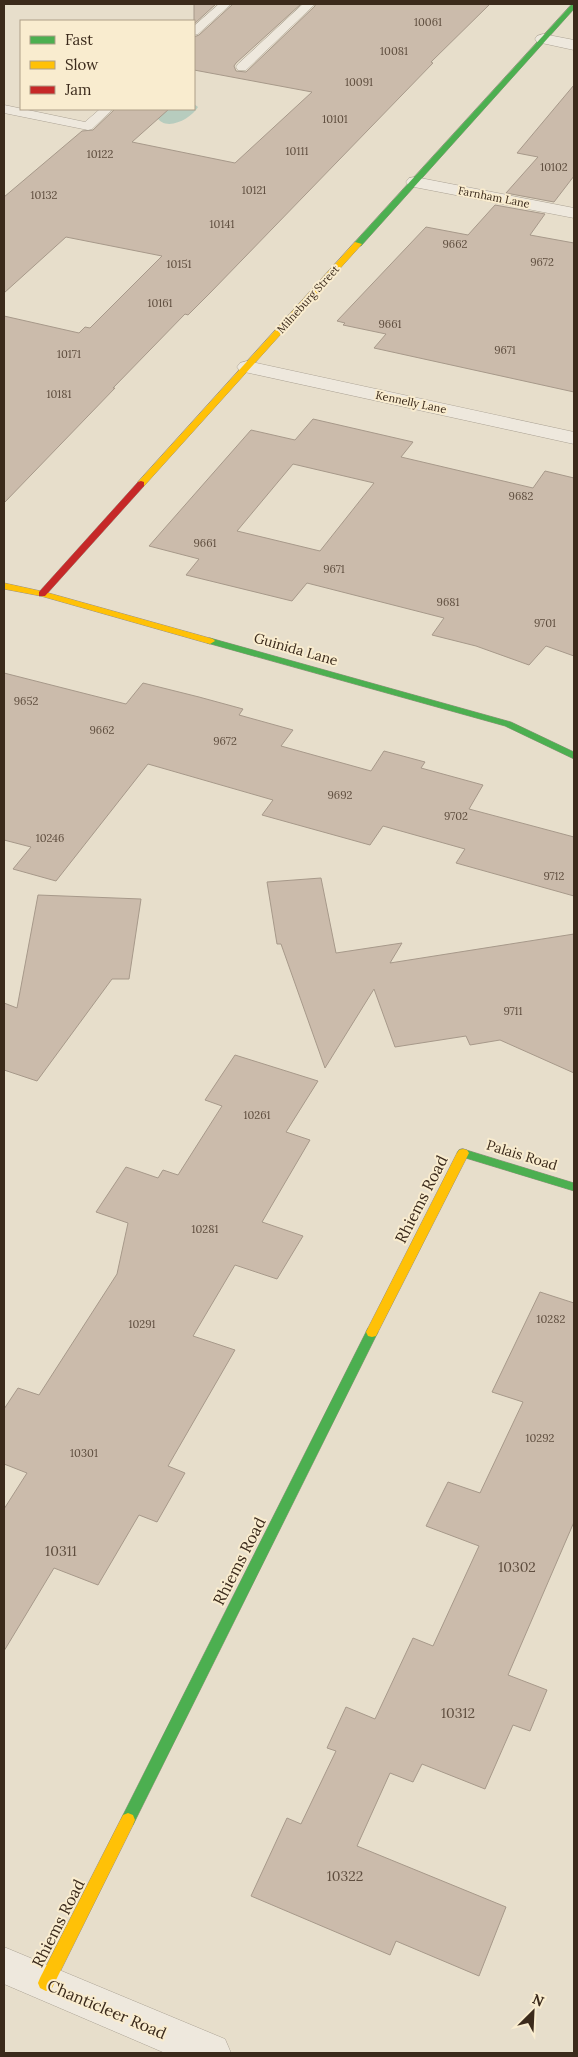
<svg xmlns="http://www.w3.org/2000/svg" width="578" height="2057" viewBox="0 0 578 2057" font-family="Lora,serif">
<rect width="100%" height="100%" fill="#e7decb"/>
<path fill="#b7ccbe" d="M194 104 198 107C191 119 165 133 156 116L169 109H194Z"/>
<g fill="#cbbbab" stroke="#a7998a" fill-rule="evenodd">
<path d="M194 4H216L194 24Z"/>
<path d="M233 4H301L236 63 234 66 236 71 246 72 315 6V4H490L431 62 433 63 210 293 188 315 185 314 113 388H115L4 503V316L79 333 85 327 90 328 162 256 66 237 4 293V197L82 131 93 130 115 109H169L132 142 235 163 312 92 194 70V37L199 35Z"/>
<path d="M574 85V176L554 202 506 193 538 157 517 153Z"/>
<path d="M495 205 545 214 530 235 574 243V392L374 348 386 334 343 325 345 323 337 321 426 227 468 235Z"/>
<path d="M313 419 413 442 401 457 533 488 545 471 574 478V656L546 646 529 665 476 646 432 635 444 618 307 583 292 601 186 575 199 559 149 546 251 430 295 440ZM293 464 374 483 320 551 237 531Z"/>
<path d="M4 673 126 704 143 683 199 697 243 709 239 715 293 730 281 746 371 771 384 751 425 762 421 768 483 785 469 809 574 837V896L456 863 465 849 383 826 370 845 262 815 273 800 148 764 56 881 13 869 31 847 4 840Z"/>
<path d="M321 878 336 953 402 943 390 963 574 934V1073L500 1040 470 1045 466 1036 395 1047 374 989 325 1068 281 944H277L267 882Z"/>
<path d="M38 895 141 899 129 979H112L37 1081 4 1070V1003L17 1008Z"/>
<path d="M235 1055 318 1081 286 1132 310 1140 262 1222 303 1236 277 1279 235 1265 193 1336 235 1350 168 1466 185 1473 157 1522 139 1515 98 1585 54 1568 4 1651V1509L27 1473 4 1464V1409L18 1388 39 1395 117 1274 128 1223 96 1212 126 1167 158 1178 163 1170 178 1175 222 1106 205 1100Z"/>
<path d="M540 1292 574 1303V1522L508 1675 547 1690 530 1731 513 1725 485 1789 422 1764 413 1782 390 1773 357 1846 506 1907 479 1976 396 1941 390 1955 251 1896 287 1818 301 1824 336 1751 327 1748 346 1707 375 1719 413 1638 433 1646 479 1546 426 1526 448 1482 480 1493 523 1402 492 1392Z"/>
</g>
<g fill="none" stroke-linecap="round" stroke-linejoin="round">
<defs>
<g id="lane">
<path d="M219 4H231L198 34 194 35V26Z"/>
<path d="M303 4 314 5 246 70H238L236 67 238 64Z"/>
<path d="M4 105 85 122 100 109H113L92 129 88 130 4 113Z"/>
</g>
<g id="street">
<path d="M543 34 574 40V50L537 42 535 39 537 36Z"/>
<path d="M415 177 574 208V218L409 186 406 182 409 178Z"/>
<path d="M247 361 574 432V444L240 371 237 367 240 363Z"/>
<path d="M4 1947 225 2039 231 2053H165L4 1984Z"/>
</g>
<g id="fast">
<path d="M572 4H574V9L361 246H355V242Z"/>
<path d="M210 638 511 722 574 752V759L505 726 207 643V639Z"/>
<path d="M463 1149 574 1183V1191L459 1156 457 1153 459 1150Z"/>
<path d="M372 1327 376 1328 378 1332 133 1825 128 1827 123 1825 121 1820 123 1815 366 1332 368 1328Z"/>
</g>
<g id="slow">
<path d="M355 242 362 244 144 486H138V482Z"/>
<path d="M4 583 45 592 213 639 215 641 210 644 41 596 4 589Z"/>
<path d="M463 1149 467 1150 469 1153 378 1332 376 1336 372 1337 368 1336 366 1332 457 1153 459 1150Z"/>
<path d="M128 1813 133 1815 135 1820 133 1825 52 1988 46 1991 40 1988 38 1983 40 1978 123 1815Z"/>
</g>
<path id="jam" d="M141 481 144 482V486L45 596H39V592L138 482Z"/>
</defs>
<use href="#lane" stroke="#aca395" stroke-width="1"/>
<use href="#street" stroke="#aca395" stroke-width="1"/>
<use href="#fast" stroke="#9b9284" stroke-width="1"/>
<use href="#slow" stroke="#9b9284" stroke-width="1"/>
<use href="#jam" stroke="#9b9284" stroke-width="1"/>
<use href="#lane" fill="#eee8dd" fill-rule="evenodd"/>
<use href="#street" fill="#eee8dd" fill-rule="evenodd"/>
<use href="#fast" fill="#4caf50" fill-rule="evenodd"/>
<use href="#slow" fill="#ffc107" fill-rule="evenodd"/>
<use href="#jam" fill="#c62828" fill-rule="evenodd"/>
</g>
<g text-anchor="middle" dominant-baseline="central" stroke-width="4" stroke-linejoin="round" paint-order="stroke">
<g font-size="11" fill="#5f4e3f">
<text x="428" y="22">10061</text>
<text x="394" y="51">10081</text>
<text x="359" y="82">10091</text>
<text x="335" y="119">10101</text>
<text x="297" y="151">10111</text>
<text x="100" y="154">10122</text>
<text x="554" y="167">10102</text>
<text x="254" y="190">10121</text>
<text x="44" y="195">10132</text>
<text x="222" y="224">10141</text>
<text x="455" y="244">9662</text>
<text x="542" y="262">9672</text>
<text x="179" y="264">10151</text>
<text x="160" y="303">10161</text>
<text x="390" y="324">9661</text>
<text x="505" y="350">9671</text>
<text x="69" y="354">10171</text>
<text x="59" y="394">10181</text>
<text x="521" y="496">9682</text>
<text x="205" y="543">9661</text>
<text x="334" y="569">9671</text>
<text x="448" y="602">9681</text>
<text x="545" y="623">9701</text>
<text x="26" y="701">9652</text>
<text x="102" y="730">9662</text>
<text x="225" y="741">9672</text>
<text x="340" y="795">9692</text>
<text x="456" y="816">9702</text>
<text x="50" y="838">10246</text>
<text x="554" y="876">9712</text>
<text x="513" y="1011">9711</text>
<text x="257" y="1115">10261</text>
<text x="205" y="1229">10281</text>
<text x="551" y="1319">10282</text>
<text x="142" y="1324">10291</text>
<text x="540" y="1438">10292</text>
<text x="84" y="1453">10301</text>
</g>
<g font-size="11" fill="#3b2a1b" stroke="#f9eccf">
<text transform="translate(494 197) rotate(11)">Farnham Lane</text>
<text transform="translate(308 299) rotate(-48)">Milneburg Street</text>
<text transform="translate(411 402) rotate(12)">Kennelly Lane</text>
</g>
<g font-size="14" fill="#3b2a1b" stroke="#f9eccf">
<text transform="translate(296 649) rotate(16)">Guinida Lane</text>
<text transform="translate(522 1155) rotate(17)">Palais Road</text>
</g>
<g font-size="14" fill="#5f4e3f">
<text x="61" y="1551">10311</text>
<text x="517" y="1567">10302</text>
<text x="458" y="1713">10312</text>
<text x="345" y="1876">10322</text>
</g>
<g font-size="16" fill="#3b2a1b" stroke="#f9eccf">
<text transform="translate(421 1199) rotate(-63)">Rhiems Road</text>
<text transform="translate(239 1561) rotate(-63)">Rhiems Road</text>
<text transform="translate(58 1923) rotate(-63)">Rhiems Road</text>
<text transform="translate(107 2009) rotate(23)">Chanticleer Road</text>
</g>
</g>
<rect width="578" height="2057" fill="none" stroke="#3b2a1b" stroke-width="10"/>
<rect x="20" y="20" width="175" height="90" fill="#f9eccf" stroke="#ad9e87"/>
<rect x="30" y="36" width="25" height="8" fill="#4caf50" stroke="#ad9e87"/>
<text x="65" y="45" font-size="15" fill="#3b2a1b">Fast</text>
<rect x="30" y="61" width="25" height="8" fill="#ffc107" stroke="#ad9e87"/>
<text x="65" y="70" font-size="15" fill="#3b2a1b">Slow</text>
<rect x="30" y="86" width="25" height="8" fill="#c62828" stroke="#ad9e87"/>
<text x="65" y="95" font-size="15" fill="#3b2a1b">Jam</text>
<g transform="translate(533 2012) rotate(24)" stroke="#f9eccf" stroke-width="4" paint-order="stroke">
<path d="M0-4L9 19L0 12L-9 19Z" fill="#3b2a1b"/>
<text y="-8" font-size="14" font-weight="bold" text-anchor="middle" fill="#3b2a1b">N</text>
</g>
</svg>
